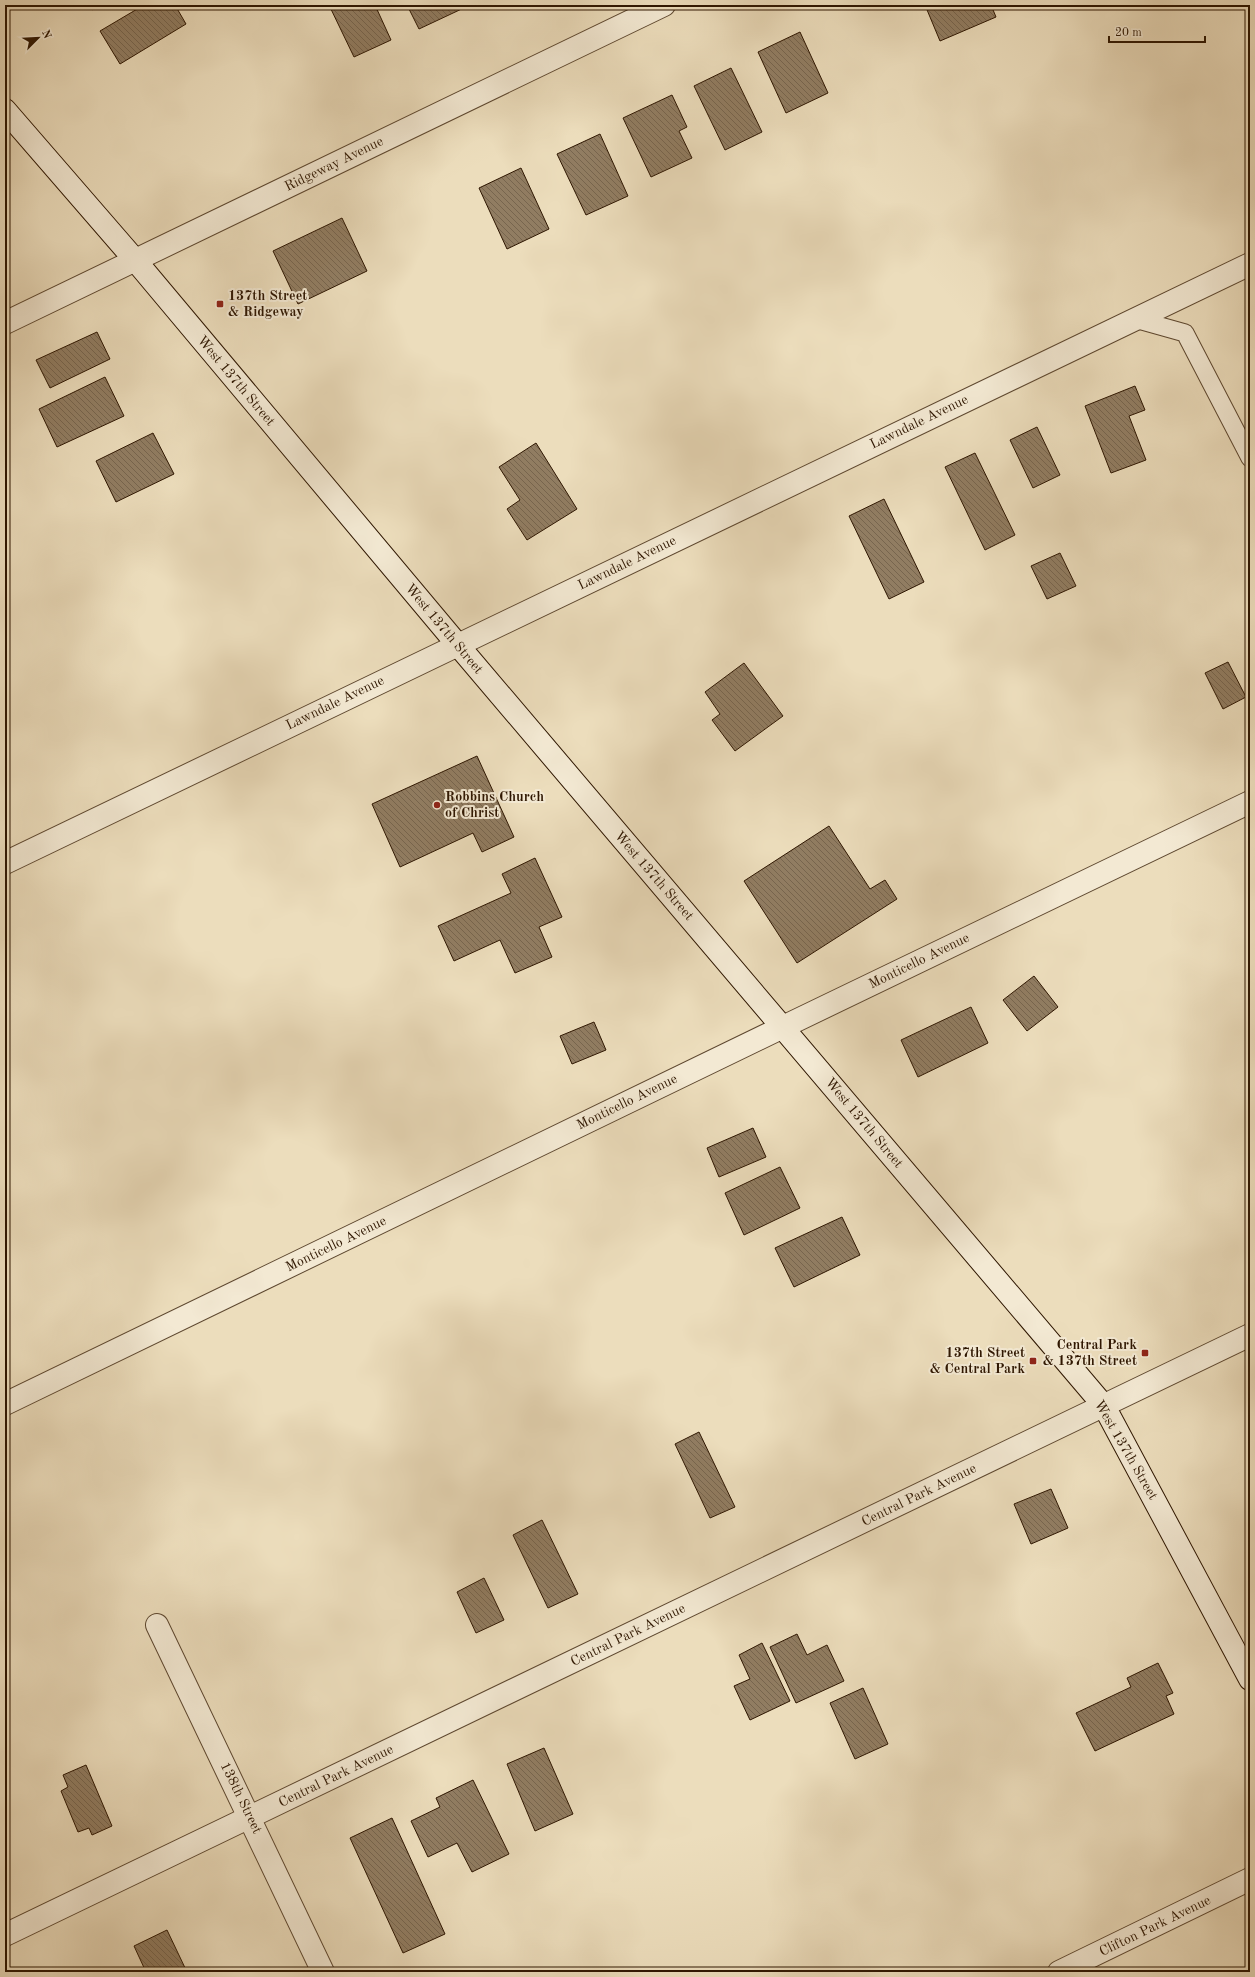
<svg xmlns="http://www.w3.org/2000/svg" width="1255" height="1977" viewBox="0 0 1255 1977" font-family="'Old Standard TT',serif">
<defs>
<pattern id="building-back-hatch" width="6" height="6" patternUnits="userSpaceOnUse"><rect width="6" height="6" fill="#917d62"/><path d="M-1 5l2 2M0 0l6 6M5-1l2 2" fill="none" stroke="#77654e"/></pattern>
</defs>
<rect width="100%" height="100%" fill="#ecddbc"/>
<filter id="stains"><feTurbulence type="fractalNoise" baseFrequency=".005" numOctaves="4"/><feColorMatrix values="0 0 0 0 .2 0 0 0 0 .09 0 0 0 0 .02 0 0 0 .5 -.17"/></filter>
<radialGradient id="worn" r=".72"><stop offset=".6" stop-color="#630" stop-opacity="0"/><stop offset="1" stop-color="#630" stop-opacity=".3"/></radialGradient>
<g fill="url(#building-back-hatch)" stroke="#2e1601">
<path d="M88 5H98L92 10Z"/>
<path d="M144 5H175L186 24 120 64 100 31Z"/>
<path d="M329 5H375L391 40 354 57Z"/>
<path d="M407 5H467L468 6 419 29Z"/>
<path d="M925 5H991L996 17 940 41Z"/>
<path d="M800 32 828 93 786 113 758 52Z"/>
<path d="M731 68 762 132 725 150 694 86Z"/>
<path d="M672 95 687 127 679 131 692 158 651 177 623 118Z"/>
<path d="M600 134 628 196 586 215 557 154Z"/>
<path d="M521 168 549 229 507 249 479 188Z"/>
<path d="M342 218 367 271 298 304 273 251Z"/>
<path d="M97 332 110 359 50 388 36 360Z"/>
<path d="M105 377 124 416 57 447 39 409Z"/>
<path d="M1135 386 1145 410 1129 416 1146 460 1111 473 1085 406Z"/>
<path d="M1037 427 1060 475 1033 488 1010 440Z"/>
<path d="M153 433 174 474 116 502 96 461Z"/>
<path d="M536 443 577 509 527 540 507 509 520 500 499 467Z"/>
<path d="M975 453 1015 535 985 550 945 467Z"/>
<path d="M884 499 924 582 889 599 849 516Z"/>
<path d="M1060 553 1076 586 1047 599 1031 566Z"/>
<path d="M1228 662 1246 697 1223 709 1205 673Z"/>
<path d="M744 663 783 716 735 751 712 720 720 714 705 692Z"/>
<path d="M477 756 514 837 482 852 473 833 400 867 372 804Z"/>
<path d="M829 826 870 889 885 880 897 899 797 963 744 881Z"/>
<path d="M535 858 562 917 539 927 552 957 515 973 500 940 454 961 438 926 511 893 502 874Z"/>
<path d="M1034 976 1058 1007 1027 1031 1003 1000Z"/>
<path d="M971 1007 988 1043 918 1077 901 1040Z"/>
<path d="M594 1022 606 1050 572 1064 560 1036Z"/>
<path d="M753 1128 766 1157 719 1177 707 1148Z"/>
<path d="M780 1167 800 1208 744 1235 725 1193Z"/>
<path d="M842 1217 860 1255 794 1287 775 1248Z"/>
<path d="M699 1432 735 1507 710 1518 675 1444Z"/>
<path d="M1051 1489 1068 1528 1031 1544 1014 1504Z"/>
<path d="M542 1520 578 1594 548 1608 513 1535Z"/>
<path d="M484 1578 504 1620 476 1633 457 1592Z"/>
<path d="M797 1634 807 1655 827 1645 844 1681 796 1703 770 1647Z"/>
<path d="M762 1643 790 1701 750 1720 734 1686 750 1679 739 1655Z"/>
<path d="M1158 1663 1173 1693 1166 1696 1174 1714 1095 1751 1076 1713 1131 1687 1127 1678Z"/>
<path d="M863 1688 888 1744 855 1759 830 1703Z"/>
<path d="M544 1748 573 1814 535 1831 507 1764Z"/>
<path d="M86 1765 112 1826 92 1835 89 1828 78 1832 61 1791 68 1787 63 1775Z"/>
<path d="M473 1780 509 1854 472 1872 457 1843 428 1857 411 1821 440 1807 436 1798Z"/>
<path d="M392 1818 445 1934 403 1953 350 1838Z"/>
<path d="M167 1930 187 1972H146L134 1946Z"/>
<path d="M1250 1966V1972H1236Z"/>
</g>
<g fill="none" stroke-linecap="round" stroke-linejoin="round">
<defs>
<path id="lane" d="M1135 319 1185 333 1250 458"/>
<g id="street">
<path d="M5 323 664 5"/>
<path d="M5 863 1250 264"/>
<path d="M5 1404 783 1027 1250 802"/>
<path d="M157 1625 323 1972"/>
<path d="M5 1935 1250 1335"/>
<path d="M1059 1972 1250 1879"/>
</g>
<path id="secondary" d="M5 110 135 260 457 644 1104 1406 1250 1679"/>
</defs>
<use href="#lane" stroke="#5e4830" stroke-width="19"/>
<use href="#street" stroke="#5e4830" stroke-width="24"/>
<use href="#secondary" stroke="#2e1601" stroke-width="24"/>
<use href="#lane" stroke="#f3e9d3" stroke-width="17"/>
<use href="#street" stroke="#f3e9d3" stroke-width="22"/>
<use href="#secondary" stroke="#f3e9d3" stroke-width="22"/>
</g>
<g fill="#8f2418" stroke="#f3e9d3" stroke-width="1.5">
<rect x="216" y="300" width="8" height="8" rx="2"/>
<circle cx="437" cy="805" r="4"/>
<rect x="1141" y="1349" width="8" height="8" rx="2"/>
<rect x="1029" y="1357" width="8" height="8" rx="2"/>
</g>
<g text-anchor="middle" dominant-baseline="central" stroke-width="4" stroke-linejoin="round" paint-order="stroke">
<g font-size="14" fill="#2e1601" stroke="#f3e9d3">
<text transform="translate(334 164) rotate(-26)">Ridgeway Avenue</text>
<text transform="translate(236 381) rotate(50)">West 137th Street</text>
<text transform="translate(919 422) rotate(-26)">Lawndale Avenue</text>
<text transform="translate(627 563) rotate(-26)">Lawndale Avenue</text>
<text transform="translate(444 629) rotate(50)">West 137th Street</text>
<text transform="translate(335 703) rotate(-26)">Lawndale Avenue</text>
<text transform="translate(654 876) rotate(49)">West 137th Street</text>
<text transform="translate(919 961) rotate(-26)">Monticello Avenue</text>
<text transform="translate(627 1102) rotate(-26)">Monticello Avenue</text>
<text transform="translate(864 1123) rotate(50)">West 137th Street</text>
<text transform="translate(336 1244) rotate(-26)">Monticello Avenue</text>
<text transform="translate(1126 1450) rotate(60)">West 137th Street</text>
<text transform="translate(919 1495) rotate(-26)">Central Park Avenue</text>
<text transform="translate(628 1635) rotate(-26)">Central Park Avenue</text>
<text transform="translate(336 1776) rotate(-26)">Central Park Avenue</text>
<text transform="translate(241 1798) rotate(64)">138th Street</text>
<text transform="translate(1155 1926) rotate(-26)">Clifton Park Avenue</text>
</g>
<g font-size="14" font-weight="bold" fill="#2e1601" stroke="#f3e9d3" text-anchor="start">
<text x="228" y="296">137th Street<tspan x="228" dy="16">&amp; Ridgeway</tspan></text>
<text x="445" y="797">Robbins Church<tspan x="445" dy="16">of Christ</tspan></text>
<text x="1137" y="1345" text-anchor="end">Central Park<tspan x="1137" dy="16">&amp; 137th Street</tspan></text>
<text x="1025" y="1353" text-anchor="end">137th Street<tspan x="1025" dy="16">&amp; Central Park</tspan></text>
</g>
</g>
<rect width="1255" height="1977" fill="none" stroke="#ecddbc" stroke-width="20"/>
<rect x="6" y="6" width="1243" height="1965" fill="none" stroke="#2e1601" stroke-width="2"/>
<rect x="10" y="10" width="1235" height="1957" fill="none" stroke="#2e1601"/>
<g transform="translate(38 38) rotate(66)" stroke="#f3e9d3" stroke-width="3" paint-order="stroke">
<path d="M0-3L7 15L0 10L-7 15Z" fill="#2e1601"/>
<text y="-6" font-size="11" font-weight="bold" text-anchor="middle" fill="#2e1601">N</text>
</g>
<path d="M1109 36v6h96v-6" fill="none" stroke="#2e1601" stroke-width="2"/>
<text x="1115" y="36" font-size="12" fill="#2e1601" stroke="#f3e9d3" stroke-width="3" paint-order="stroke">20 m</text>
<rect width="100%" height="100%" filter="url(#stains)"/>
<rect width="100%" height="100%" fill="url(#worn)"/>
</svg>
